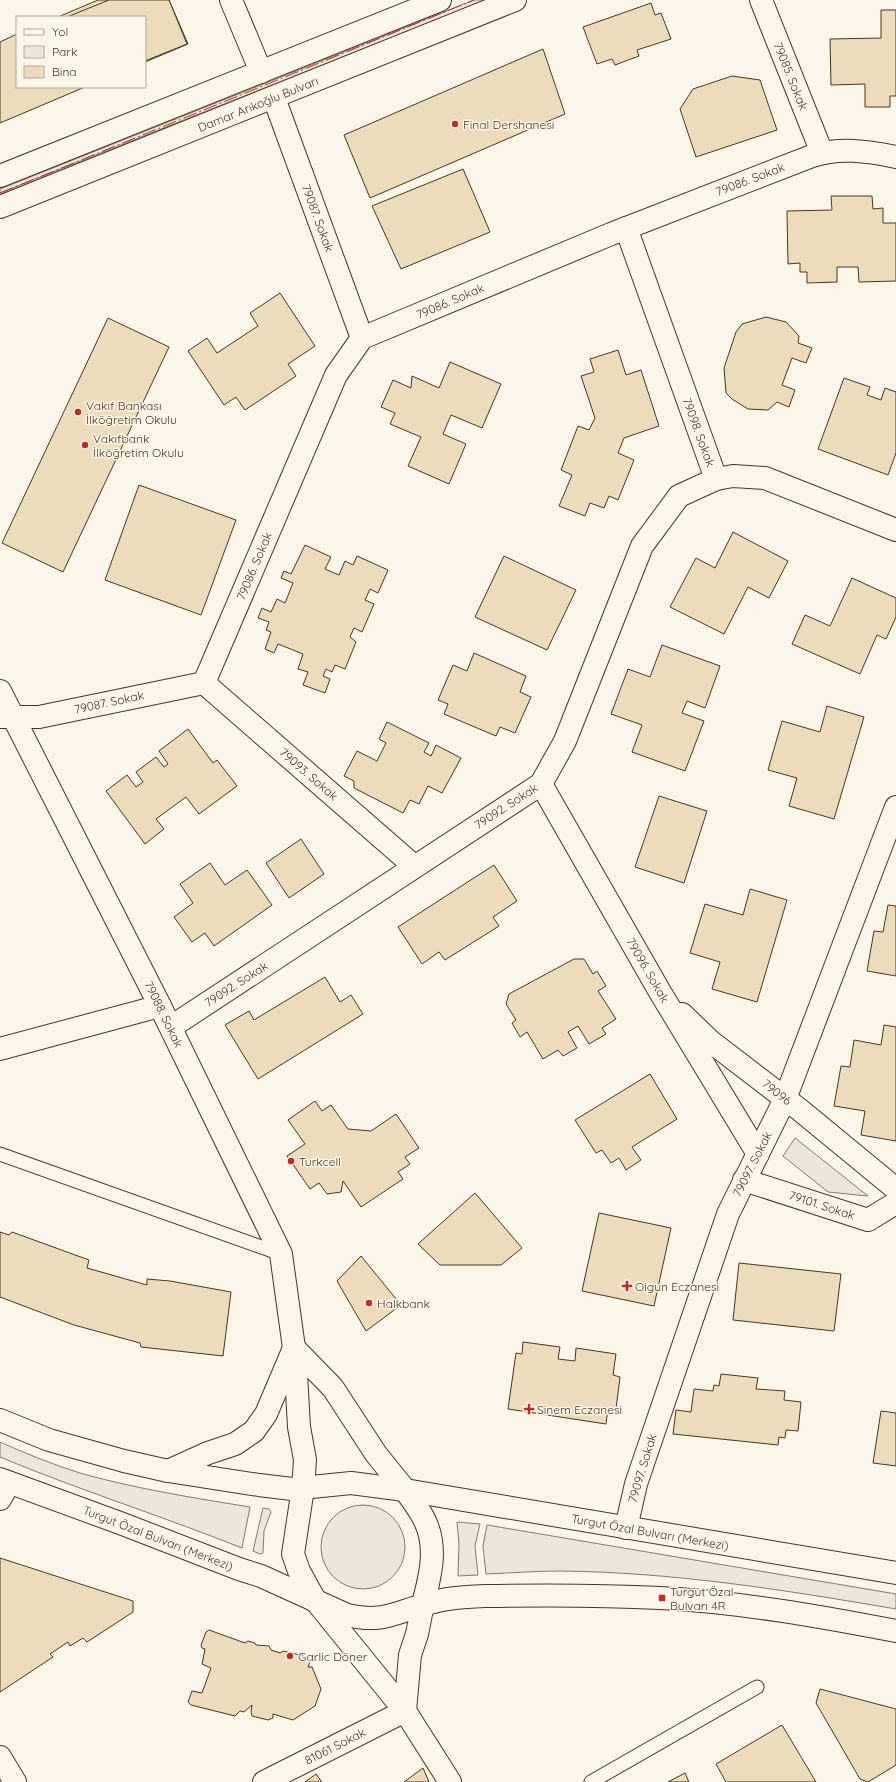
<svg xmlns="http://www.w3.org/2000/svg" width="896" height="1782" viewBox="0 0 896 1782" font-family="Quicksand,sans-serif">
<rect width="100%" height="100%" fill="#fbf6e9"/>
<g fill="#ede6d9" stroke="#887966">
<path d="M474 0H486L0 193V189Z"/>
<path d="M795 1138 868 1196 828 1192 783 1156Z"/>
<path d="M0 1442C27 1454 54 1465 83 1474 138 1489 194 1498 250 1507L242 1548C162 1516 79 1490 0 1457Z"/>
<circle cx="363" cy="1547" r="42"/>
<path d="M263 1508 269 1509 271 1512 264 1531 263 1553 260 1554 253 1551Z"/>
<path d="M457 1522 480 1524 475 1546 478 1575 458 1576 459 1544Z"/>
<path d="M487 1525 896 1594V1609C785 1590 672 1572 559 1571 535 1571 511 1573 486 1574L483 1546Z"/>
</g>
<g fill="#ecdcbc" stroke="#4a3520">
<path d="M98 0H169L188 44 145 62V17H58Z"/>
<path d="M109 0H169L187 44 145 61V17H67Z"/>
<path d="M651 3 655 15 661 13 671 39 637 50 639 56 615 65 612 59 597 64 583 27Z"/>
<path d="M881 10H896V96H890V107H865V84L831 85 830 39 881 38Z"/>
<path d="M17 34V87H85L0 123V42Z"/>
<path d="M543 49 565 114 370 198 344 135Z"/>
<path d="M732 76 760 80 777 130 696 157 680 109 693 89Z"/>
<path d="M463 169 490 232 401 269 372 206Z"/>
<path d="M831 196H872L873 209 883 208V223H896V281L859 282 858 267H837V282L807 283V272H800V263L788 264 787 211 832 210Z"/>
<path d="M280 293 315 346 288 364 296 376 245 410 236 397 224 405 188 351 207 338 217 353 258 326 250 313Z"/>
<path d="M766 317 786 322 799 336 798 343 812 348 806 363 792 358 782 385 795 390 789 407 777 402 768 410 748 409 732 399 726 393 724 368 736 332 742 324Z"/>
<path d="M108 318 169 347 63 572 2 543Z"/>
<path d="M618 350 626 375 641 370 659 426 624 438 618 453 634 460 618 500 609 496 604 508 590 503 585 516 559 506 572 475 561 470 578 426 589 430 595 418 581 376 594 372 590 359Z"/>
<path d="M450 362 501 384 482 428 451 415 443 434 466 444 449 484 408 466 421 437 390 424 395 413 381 407 393 380 411 388 412 376 439 388Z"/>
<path d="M844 378 870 387 867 395 881 400 885 388 896 392V453L888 475 818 449Z"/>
<path d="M139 485 236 520 201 615 105 580Z"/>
<path d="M733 532 788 561 769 598 748 587 724 634 670 607 696 558 715 568Z"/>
<path d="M305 545 331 557 325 569 339 575 345 561 353 565 357 556 388 570 378 593 370 589 365 600 374 604 362 632 354 628 350 637 356 642 345 669 335 665 332 672 326 669 323 676 330 679 325 693 303 685 308 672 298 669 303 654 278 644 274 653 265 649 271 632 266 630 269 622 258 618 262 608 271 612 277 599 285 603 293 583 281 578 284 571 291 574Z"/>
<path d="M504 556 576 590 547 650 475 617Z"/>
<path d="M852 578 896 598V617L886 639 877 635 860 674 792 644 805 615 830 626Z"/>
<path d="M662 645 720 666 705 708 687 701 682 713 704 721 685 771 632 752 642 725 611 714 628 669 650 677Z"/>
<path d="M474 653 526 676 520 692 531 697 515 733 500 727 496 736 444 714 448 704 438 700 453 665 467 671Z"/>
<path d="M827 706 864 717 834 819 789 806 797 778 768 770 782 721 820 732Z"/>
<path d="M387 722 429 743 424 752 431 756 436 745 461 758 442 793 428 786 419 804 410 800 403 813 354 788V781L344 776 357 751 377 761 386 743 379 739Z"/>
<path d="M188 729 213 763 217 760 237 786 199 814 186 797 156 819 164 829 145 844 106 791 127 775 136 787 143 782 136 772 156 757 164 767 168 764 159 751Z"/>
<path d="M659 796 707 811 684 883 635 867Z"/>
<path d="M301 839 324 874 289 898 266 863Z"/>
<path d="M210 863 225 885 247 870 272 905 214 946 205 933 192 942 174 917 193 903 180 884Z"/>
<path d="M494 865 517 901 493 917 499 926 445 960 439 952 422 964 398 927Z"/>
<path d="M750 889 787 900 757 1002 712 989 720 962 690 953 705 904 743 915Z"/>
<path d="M888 905 896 906V976L867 971 874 931 883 932Z"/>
<path d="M574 959H584L593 974 597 971 606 986 598 991 616 1019 602 1028 606 1034 589 1044 578 1026 568 1032 577 1048 563 1056 558 1050 543 1059 527 1032 520 1037 512 1023 516 1020 506 1004 509 994Z"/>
<path d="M325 977 340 1002 351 995 363 1014 258 1079 225 1025 249 1011 254 1020Z"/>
<path d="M884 1025 896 1027V1141L861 1135 865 1111 834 1106 841 1066 850 1067 854 1040 881 1045Z"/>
<path d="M650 1074 677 1119 632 1147 641 1160 626 1170 619 1158 611 1163 602 1150 596 1153 575 1120Z"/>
<path d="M315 1101 322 1111 331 1105 348 1129 371 1131 396 1114 419 1148 405 1157 410 1164 398 1172 403 1179 361 1207 343 1181 341 1192 327 1194 319 1183 310 1189 287 1156 305 1144 288 1120Z"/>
<path d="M475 1193 522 1248 501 1265H440L418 1244Z"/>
<path d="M599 1213 671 1228 654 1306 582 1291Z"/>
<path d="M0 1232 9 1235 12 1232 89 1260 87 1268 147 1285V1279L170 1281 231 1292 223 1356 141 1347 140 1343 74 1325 0 1297Z"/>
<path d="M361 1256 401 1305 366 1331 337 1281Z"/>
<path d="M739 1263 841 1274 834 1331 733 1320Z"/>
<path d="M523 1342 560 1347 558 1359 575 1361 576 1348 616 1354 613 1375 620 1377 616 1409 608 1408 606 1424 508 1409 516 1353 522 1354Z"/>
<path d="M721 1374 758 1378 756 1389 785 1391 784 1400 801 1402 798 1431 786 1430 785 1438 779 1437 778 1445 673 1434 676 1410 691 1412 694 1389 713 1391 714 1385 719 1386Z"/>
<path d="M881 1411 896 1413V1466L873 1463Z"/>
<path d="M0 1558 133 1601V1612L87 1642 83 1638 70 1646 68 1642 50 1654 53 1657 0 1692Z"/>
<path d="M209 1630 245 1643 248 1641 255 1643 256 1645 269 1646 271 1650 280 1653 283 1651 308 1657 310 1662 308 1667H312L321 1689 315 1706 293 1720 273 1714V1718L268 1720 252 1716 251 1712 252 1705 244 1712 240 1711 235 1716 191 1705 188 1702 192 1691 202 1693 211 1668 202 1664 205 1649 202 1648 201 1645 206 1632Z"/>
<path d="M820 1689 896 1709V1765L868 1782 860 1779 816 1703Z"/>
<path d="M782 1725 816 1782H726L716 1764Z"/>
<path d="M423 1768 429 1782H404Z"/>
<path d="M685 1773 689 1782H668Z"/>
<path d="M316 1774 322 1782H305Z"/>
</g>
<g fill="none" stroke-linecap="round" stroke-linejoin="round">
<defs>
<g id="service">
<path d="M0 1154 281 1254"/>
<path d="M591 1782 757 1687"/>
</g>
<g id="minor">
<path d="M231 0 261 72"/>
<path d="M761 0 822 153"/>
<path d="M274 98 362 338"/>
<path d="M626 228 716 479 733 476 765 478 896 530"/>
<path d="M204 683 336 375 362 338 611 234 812 156C840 147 867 151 896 157"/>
<path d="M204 683 414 866"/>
<path d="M0 691 160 1006 281 1254 294 1348"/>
<path d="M1 717H39L204 683"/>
<path d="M541 784 660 992 758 1154"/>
<path d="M682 1014 710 1041 800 1110 896 1189"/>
<path d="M171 1027 541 784 565 741 642 546 679 496 716 479"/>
<path d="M0 1049 160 1006"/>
<path d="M744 1180 868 1220 896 1203"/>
<path d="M626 1528 636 1484 728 1214 785 1099 896 807"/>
<path d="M0 1757 15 1782"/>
<path d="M264 1782 405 1711 450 1782"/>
</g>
<g id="tertiary">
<path d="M294 1348 333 1388 376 1454 405 1490"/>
<path d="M295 1356 299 1427 305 1460 303 1488"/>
<path d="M168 1471 208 1453 235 1444 254 1431 266 1414 294 1348"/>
<path d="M0 1499 9 1483"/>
<path d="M315 1600 405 1711"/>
<path d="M405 1711 410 1655 417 1634 423 1604"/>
</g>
<g id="secondary">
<path d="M0 176 440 0"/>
<path d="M0 207 515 0"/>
<path d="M0 1420 49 1440 124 1461 168 1471 259 1485 292 1489 351 1483 405 1490 896 1573"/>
<path d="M0 1479 120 1523 239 1569 261 1576 347 1615C380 1623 393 1614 423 1605 443 1598 464 1597 485 1596 544 1595 602 1595 660 1598 739 1602 818 1616 896 1631"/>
<path d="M303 1488 293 1554 299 1571 315 1600"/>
<path d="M405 1490C412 1500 420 1510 425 1521 438 1548 430 1577 423 1604"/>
</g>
</defs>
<use href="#service" stroke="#4a3520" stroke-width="15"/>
<use href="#minor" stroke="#4a3520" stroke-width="24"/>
<use href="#tertiary" stroke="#4a3520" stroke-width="24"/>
<use href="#secondary" stroke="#4a3520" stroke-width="24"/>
<use href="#service" stroke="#fbf6e9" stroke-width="13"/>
<use href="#minor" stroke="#fbf6e9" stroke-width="22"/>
<use href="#tertiary" stroke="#fbf6e9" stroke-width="22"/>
<use href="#secondary" stroke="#fbf6e9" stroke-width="22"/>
<path stroke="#c62828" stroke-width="1" stroke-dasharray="14 3 2 3" stroke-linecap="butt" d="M0 193 474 0"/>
</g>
<g fill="#c62828" stroke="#fbf6e9" stroke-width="1.5">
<circle cx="455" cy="124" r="4"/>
<circle cx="78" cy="412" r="4"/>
<circle cx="85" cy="445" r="4"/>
<circle cx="291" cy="1161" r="4"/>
<path d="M625 1280h4v4h4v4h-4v4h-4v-4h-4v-4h4z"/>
<circle cx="369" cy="1303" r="4"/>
<path d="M527 1403h4v4h4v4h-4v4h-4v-4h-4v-4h4z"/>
<rect x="658" y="1594" width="8" height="8" rx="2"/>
<circle cx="290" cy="1656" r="4"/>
</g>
<g text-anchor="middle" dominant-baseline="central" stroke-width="3" stroke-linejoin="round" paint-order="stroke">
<g font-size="12" fill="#4a3520" stroke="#fbf6e9">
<text transform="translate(791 76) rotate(68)">79085. Sokak</text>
<text transform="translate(258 104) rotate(-22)">Damar Arıkoğlu Bulvarı</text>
<text transform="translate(750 179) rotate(-21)">79086. Sokak</text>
<text transform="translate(318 218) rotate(70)">79087. Sokak</text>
<text transform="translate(450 301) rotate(-23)">79086. Sokak</text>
<text transform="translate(699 432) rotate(70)">79098. Sokak</text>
<text transform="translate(254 566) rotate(-67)">79086. Sokak</text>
<text transform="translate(109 702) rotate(-12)">79087. Sokak</text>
<text transform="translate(309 774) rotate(41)">79093. Sokak</text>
<text transform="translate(506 806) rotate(-33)">79092. Sokak</text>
<text transform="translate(648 970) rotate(60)">79096. Sokak</text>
<text transform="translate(236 984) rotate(-33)">79092. Sokak</text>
<text transform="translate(164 1014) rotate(64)">79088. Sokak</text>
<text transform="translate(777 1092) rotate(38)">79096</text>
<text transform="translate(752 1164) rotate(-63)">79097. Sokak</text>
<text transform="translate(822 1205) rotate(18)">79101. Sokak</text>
<text transform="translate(642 1468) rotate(-73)">79097. Sokak</text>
<text transform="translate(650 1532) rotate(10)">Turgut Özal Bulvarı (Merkezi)</text>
<text transform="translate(158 1538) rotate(21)">Turgut Özal Bulvarı (Merkezi)</text>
<text transform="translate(335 1746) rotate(-27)">81061 Sokak</text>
</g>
<g font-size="12" fill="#4a3520" stroke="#fbf6e9" text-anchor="start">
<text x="463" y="124">Final Dershanesi</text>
<text x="86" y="405">Vakıf Bankası<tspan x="86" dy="14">İlköğretim Okulu</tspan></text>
<text x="93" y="438">Vakıfbank<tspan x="93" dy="14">İlköğretim Okulu</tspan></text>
<text x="299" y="1161">Turkcell</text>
<text x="635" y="1286">Olgun Eczanesi</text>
<text x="377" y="1303">Halkbank</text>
<text x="537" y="1409">Sinem Eczanesi</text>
<text x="670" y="1591">Turgut Özal<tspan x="670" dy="14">Bulvarı 4R</tspan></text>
<text x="298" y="1656">Garlic Döner</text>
</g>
</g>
<rect x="16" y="16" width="130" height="72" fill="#fbf6e9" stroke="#b4a999"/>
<rect x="24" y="29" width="20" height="6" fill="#fbf6e9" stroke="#b4a999"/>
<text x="52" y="36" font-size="12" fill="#4a3520">Yol</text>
<rect x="24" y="46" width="20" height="12" fill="#ede6d9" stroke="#b4a999"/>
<text x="52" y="56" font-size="12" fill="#4a3520">Park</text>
<rect x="24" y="66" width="20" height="12" fill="#ecdcbc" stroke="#b4a999"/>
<text x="52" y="76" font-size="12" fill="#4a3520">Bina</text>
</svg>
